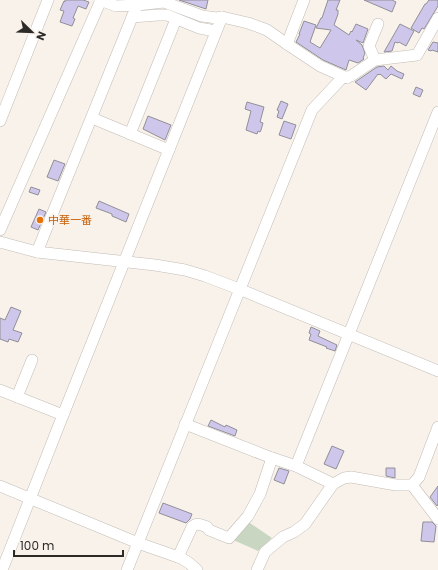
<svg xmlns="http://www.w3.org/2000/svg" width="438" height="570" viewBox="0 0 438 570" font-family="Poppins,'Noto Sans JP',sans-serif">
<rect width="100%" height="100%" fill="#f9f2eb"/>
<path fill="#c9d6c2" d="M244 519 272 538 258 551 231 539Z"/>
<g fill="#cec7eb" stroke="#918f97">
<path d="M65 0H83L89 2 86 9 78 6 73 18 75 19 72 26 60 22 64 11 60 10 64 1 65 2Z"/>
<path d="M179 0H208L206 9Z"/>
<path d="M328 0H340L336 10H338V14L334 25 349 35 351 31 352 32 356 24 368 29 363 43 356 40 362 45 365 53 363 58 364 59 358 63 349 60 346 70 323 60 296 42 300 34H299L304 21 316 25 310 42 320 48 331 30 316 28 321 18H322Z"/>
<path d="M364 0H392L396 2 392 12Z"/>
<path d="M429 0H438V6L424 29 422 28 419 33 411 28 425 4H426Z"/>
<path d="M400 24 414 31 406 46 399 42 398 43 395 42 392 51 384 52Z"/>
<path d="M433 42 438 43V52L432 50 431 51 428 50Z"/>
<path d="M384 66 388 70 391 66 397 71 404 74 402 79 391 74 386 79 380 74 379 75 378 74 366 90 355 82 377 67Z"/>
<path d="M416 87 423 90 420 97 413 94Z"/>
<path d="M281 101 288 104 282 119 277 117 279 111 277 110Z"/>
<path d="M247 102 264 107 260 122 263 123 261 130 260 132 258 131 257 134 246 130 251 111 245 109Z"/>
<path d="M148 116 171 125 165 140 143 129Z"/>
<path d="M284 121 296 125 291 139 279 135Z"/>
<path d="M54 160 65 164 58 181 47 177Z"/>
<path d="M31 187 40 190 38 195 29 192Z"/>
<path d="M99 201 129 214 126 222 112 216V214L96 208Z"/>
<path d="M39 209 46 212 38 230 31 227Z"/>
<path d="M11 307 21 311 13 330 22 333 18 342 9 339 8 342 0 339V318L5 320Z"/>
<path d="M311 327 320 331 318 336 337 345 335 351 326 348 327 347 309 340 311 334 309 333Z"/>
<path d="M211 420 225 427 226 425 237 430 235 436 208 426Z"/>
<path d="M332 446 344 451 336 469 324 464Z"/>
<path d="M279 468 289 471 284 484 274 480Z"/>
<path d="M386 468H395V478L386 476Z"/>
<path d="M438 486V504L437 506 430 497Z"/>
<path d="M163 503 192 514 190 519 186 523 159 513Z"/>
<path d="M423 522H432L436 526 434 542 421 541Z"/>
</g>
<g fill="none" stroke-linecap="round" stroke-linejoin="round">
<defs>
<g id="minor">
<path d="M100 0 116 6 137 5 164 2 202 16 217 18 222 17 248 23 267 30 287 44 320 66 347 78"/>
<path d="M132 17 158 15H167L199 28 216 31"/>
<path d="M287 44 304 0"/>
<path d="M375 60 369 46 378 24"/>
<path d="M92 118 169 150"/>
<path d="M0 121 48 0"/>
<path d="M130 134 176 19"/>
<path d="M0 230 101 0"/>
<path d="M0 242 37 252 155 265 185 270 205 276 239 289 438 371"/>
<path d="M37 252 137 5"/>
<path d="M0 390 63 415"/>
<path d="M17 397 32 360"/>
<path d="M185 424 272 458 296 466 333 484"/>
<path d="M296 466 438 112"/>
<path d="M412 485 419 477 438 427"/>
<path d="M412 485 438 519"/>
<path d="M0 486 138 543 181 558 189 563 197 570"/>
<path d="M178 557 192 527C197 522 201 525 207 527L209 530 229 538 248 516 260 494 272 458"/>
<path d="M2 570 63 415 222 17"/>
<path d="M127 570 312 110 342 78 351 76 375 60 417 55 438 18"/>
<path d="M257 570 265 552 283 537 294 532 305 524 333 484 344 478 351 477 396 485H412"/>
</g>
</defs>
<use href="#minor" stroke="#c2bcb6" stroke-width="12"/>
<use href="#minor" stroke="#fff" stroke-width="11"/>
</g>
<circle fill="#e8710a" stroke="#f9f2eb" stroke-width="1.5" cx="40" cy="220" r="4"/>
<g text-anchor="middle" dominant-baseline="central" stroke-width="3" stroke-linejoin="round" paint-order="stroke">
<g font-size="11" fill="#c56008" stroke="#f9f2eb" text-anchor="start">
<text x="48" y="220">中華一番</text>
</g>
</g>
<g transform="translate(32 32) rotate(113)" stroke="#f9f2eb" stroke-width="3" paint-order="stroke">
<path d="M0-3L7 15L0 10L-7 15Z" fill="#2d2a28"/>
<text y="-6" font-size="11" font-weight="bold" text-anchor="middle" fill="#2d2a28">N</text>
</g>
<path d="M14 550v6h109v-6" fill="none" stroke="#2d2a28" stroke-width="2"/>
<text x="20" y="550" font-size="12" fill="#2d2a28" stroke="#f9f2eb" stroke-width="3" paint-order="stroke">100 m</text>
</svg>
